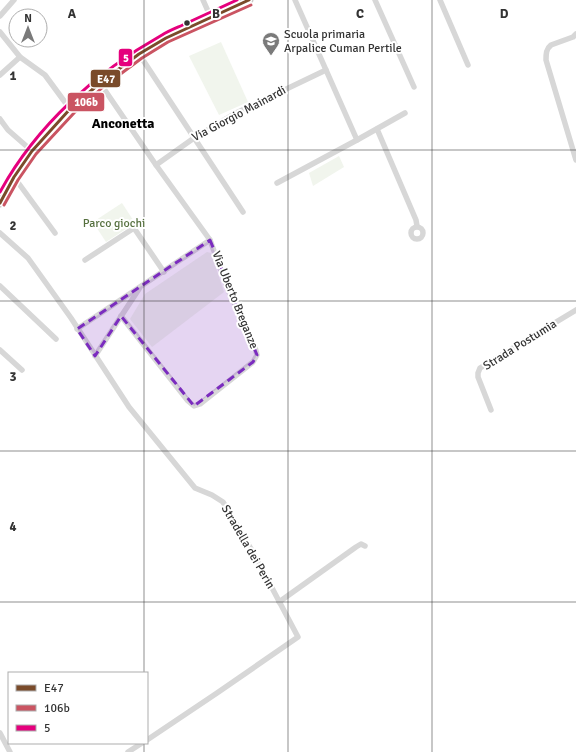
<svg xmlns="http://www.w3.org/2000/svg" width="576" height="752" viewBox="0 0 576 752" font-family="Signika,sans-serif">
<rect width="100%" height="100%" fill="#fff"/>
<g fill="#f1f5ed">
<path d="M221 42 248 102 219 115 189 56Z"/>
<path d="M339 156 344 167 313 186 309 173Z"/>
<path d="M122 203 135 223 106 242 93 222Z"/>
<path d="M207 252 211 253 224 292 152 347 130 319 145 294Z"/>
</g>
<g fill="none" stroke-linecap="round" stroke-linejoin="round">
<g stroke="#d7d7d7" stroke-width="5.5">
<path d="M203 0 211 18"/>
<path d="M375 0 414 87"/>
<path d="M440 0 468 65"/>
<path d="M0 16 14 0"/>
<path d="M0 32 20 57"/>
<path d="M576 34 573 37 551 45C546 49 546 54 546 60L576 160"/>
<path d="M139 54 243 212"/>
<path d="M0 75 20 57 45 75 70 109"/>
<path d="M100 83 156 165 210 240 229 292 255 347 257 355 253 362 205 400 200 404 194 406 188 401 121 316"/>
<path d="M0 119 8 130 32 151"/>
<path d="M377 129 416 220 417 226"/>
<path d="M357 140 405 113"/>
<path d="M156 165 194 138 234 114 326 70"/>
<path d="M14 177 55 233"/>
<path d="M277 183 357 140 295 0"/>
<circle cx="417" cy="233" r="6"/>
<path d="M0 233 28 258 71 318 129 407 195 488 212 495 223 502 254 554 298 637 217 693 147 740"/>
<path d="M85 260 134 228 164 272"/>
<path d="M0 286 56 339"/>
<path d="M77 329 210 240"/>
<path d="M0 350 22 370"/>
<path d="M95 356 139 289"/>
<path d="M491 410 478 377V373L480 368 576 310"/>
<path d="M279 602 356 547 361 544 365 546"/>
<path d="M0 733 10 752"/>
<path d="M128 752 142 743"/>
</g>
<path stroke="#cacaca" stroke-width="9" d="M0 203 14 177 32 151 70 109 100 83 139 54 166 38 249 0"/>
<defs>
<path id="bus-1" d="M0 203 14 177 32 151 70 109 100 83 139 54 166 38 249 0"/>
<path id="bus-2" d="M4 205 18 180 36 154 74 113 103 87 142 58 168 42 251 5"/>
<path id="bus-3" d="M0 192C36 126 96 72 162 35 170 30 179 27 187 23 204 15 220 8 237 0"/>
</defs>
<use href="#bus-1" stroke="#fff" stroke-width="6"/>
<use href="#bus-2" stroke="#fff" stroke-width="6"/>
<use href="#bus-3" stroke="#fff" stroke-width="6"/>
<use href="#bus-1" stroke="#7a4b2a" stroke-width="3"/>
<use href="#bus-2" stroke="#ca5462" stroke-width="3"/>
<use href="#bus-3" stroke="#e5007d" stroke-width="3"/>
</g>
<path fill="#7b2cbf" fill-opacity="0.2" stroke="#7b2cbf" stroke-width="3" stroke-dasharray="8 5" stroke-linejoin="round" d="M210 240 257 355 253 362 194 406 121 316 95 356 77 329Z"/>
<path fill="none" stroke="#333" stroke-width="1" stroke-opacity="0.55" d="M144 0V673M288 0V752M432 0V752M0 150H576M0 301H576M0 451H576M0 602H576M144 743V752"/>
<defs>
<symbol id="school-pin" viewBox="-11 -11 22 30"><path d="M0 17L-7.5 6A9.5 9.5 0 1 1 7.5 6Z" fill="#7a7a7a" stroke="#fff"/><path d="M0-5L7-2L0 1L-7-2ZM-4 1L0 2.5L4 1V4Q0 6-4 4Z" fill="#fff"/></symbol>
</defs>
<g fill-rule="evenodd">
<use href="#school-pin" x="261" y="31" width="20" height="27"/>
</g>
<circle fill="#333" stroke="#fff" stroke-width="1.5" cx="187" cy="23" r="3.5"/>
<g text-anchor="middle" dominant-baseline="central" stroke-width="4" stroke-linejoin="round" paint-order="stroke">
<g font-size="12" fill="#333" stroke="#fff" text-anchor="start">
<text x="284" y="34">Scuola primaria<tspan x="284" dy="14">Arpalice Cuman Pertile</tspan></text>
</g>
<g font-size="12" fill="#333" stroke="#fff">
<text transform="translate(239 114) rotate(-28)">Via Giorgio Mainardi</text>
<text transform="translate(235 300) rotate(68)">Via Uberto Breganze</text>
<text transform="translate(520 345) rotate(-32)">Strada Postumia</text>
<text transform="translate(248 547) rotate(60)">Stradella dei Perin</text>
</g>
<g font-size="12" fill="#56703f" stroke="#fff">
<text x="114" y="223">Parco giochi</text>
</g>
<g font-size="14" font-weight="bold" fill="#000" stroke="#fff">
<text x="123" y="123">Anconetta</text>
</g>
</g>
<g font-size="13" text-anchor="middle" font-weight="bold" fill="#333" stroke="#fff" stroke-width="4" stroke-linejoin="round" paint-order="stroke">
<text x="72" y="18">A</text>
<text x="216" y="18">B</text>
<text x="360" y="18">C</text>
<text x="504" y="18">D</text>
<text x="13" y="80">1</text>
<text x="13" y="230">2</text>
<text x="13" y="381">3</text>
<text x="13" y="531">4</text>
</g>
<g stroke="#fff" stroke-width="1.5">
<rect x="118" y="48" width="15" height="19" rx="4" fill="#e5007d"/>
<rect x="90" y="69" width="31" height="19" rx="4" fill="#7a4b2a"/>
<rect x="67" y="92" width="38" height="20" rx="4" fill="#ca5462"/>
</g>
<g font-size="11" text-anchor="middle" font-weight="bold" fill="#fff">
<text x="126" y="62">5</text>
<text x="106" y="83">E47</text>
<text x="86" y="106">106b</text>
</g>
<rect x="8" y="672" width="140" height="72" fill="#ffffff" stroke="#adadad"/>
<rect x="16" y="685" width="20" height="6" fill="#7a4b2a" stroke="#adadad"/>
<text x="44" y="692" font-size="12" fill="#333333">E47</text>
<rect x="16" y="705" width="20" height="6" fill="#ca5462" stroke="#adadad"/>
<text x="44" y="712" font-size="12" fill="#333333">106b</text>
<rect x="16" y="725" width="20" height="6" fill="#e5007d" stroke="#adadad"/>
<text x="44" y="732" font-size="12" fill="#333333">5</text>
<g transform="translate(28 28)"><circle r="19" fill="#ffffff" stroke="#adadad"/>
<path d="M0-3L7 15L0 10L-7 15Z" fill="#7a7a7a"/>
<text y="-6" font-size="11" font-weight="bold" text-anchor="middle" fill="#333333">N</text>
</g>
</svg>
